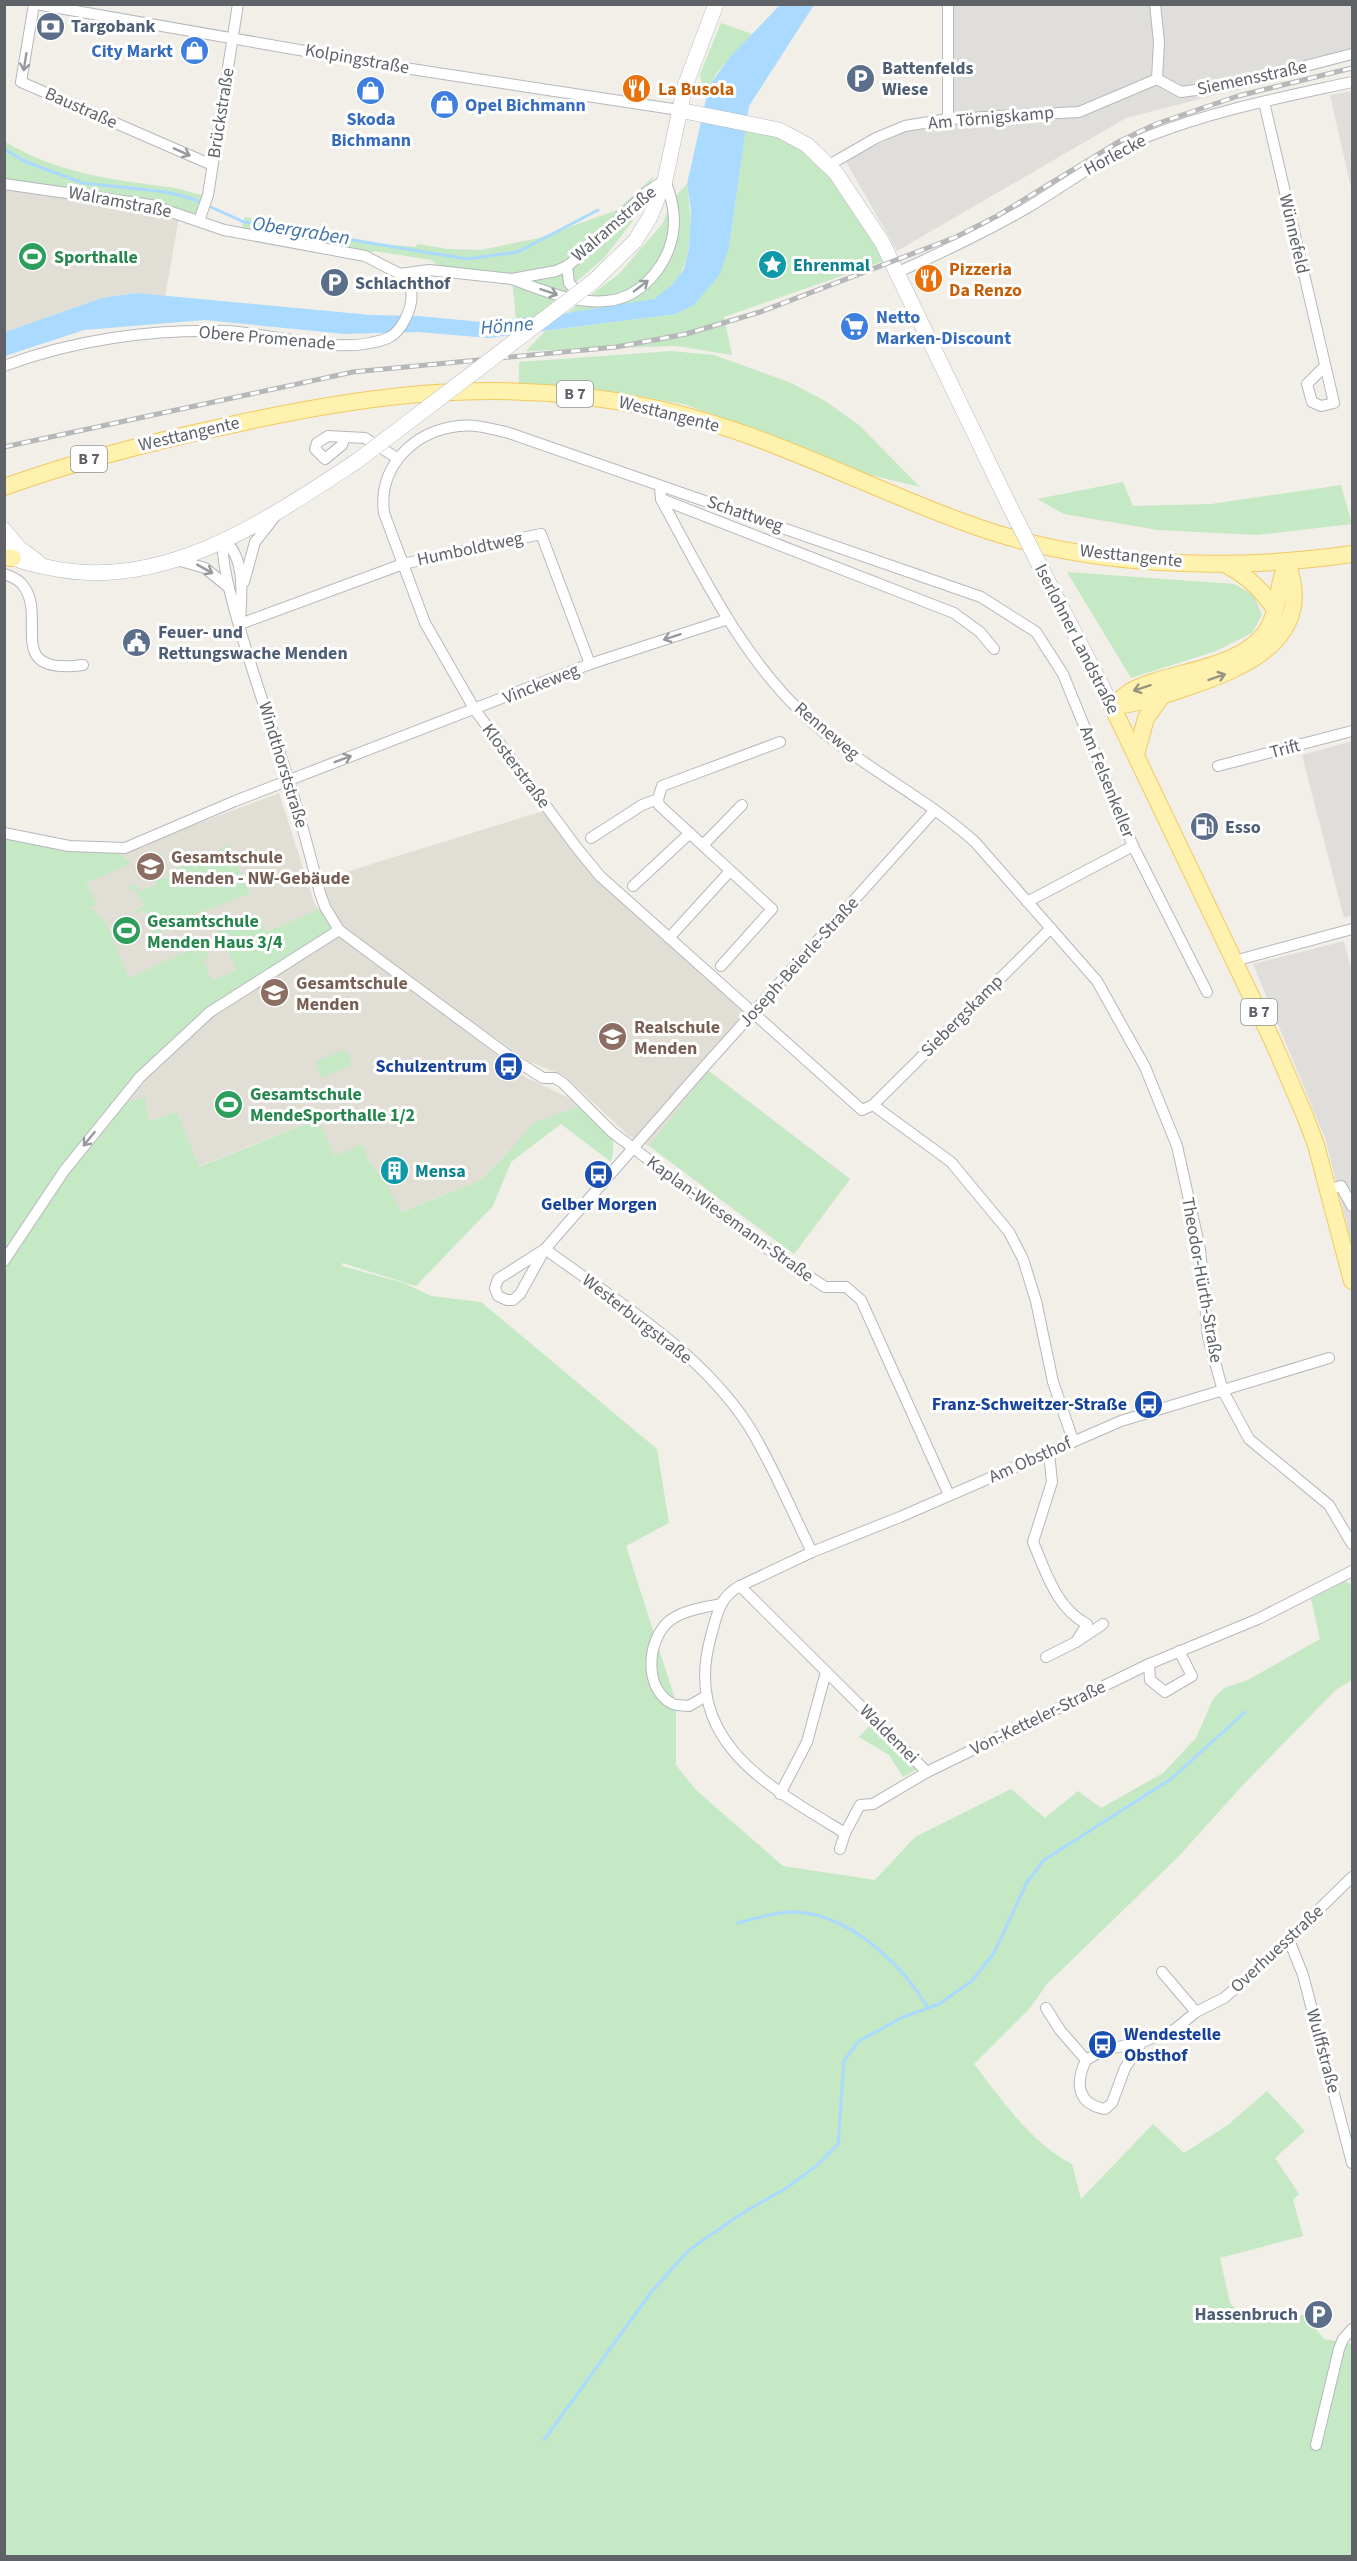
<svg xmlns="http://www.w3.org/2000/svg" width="1357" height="2561" viewBox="0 0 1357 2561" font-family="'Source Sans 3',sans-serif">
<rect width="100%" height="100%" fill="#f1efe8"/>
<g fill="#e0deda">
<path d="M949 5H1352V60L1126 118 897 251 845 160 907 131 951 123Z"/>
<path d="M1352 91V192L1330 95Z"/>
<path d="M1352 741V915L1344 918 1302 755Z"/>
<path d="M1344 941 1352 973V1245L1325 1138 1253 964Z"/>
</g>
<g fill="#e1ded6">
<path d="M5 187 179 217 165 297 136 293 102 298 5 332Z"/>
<path d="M279 793 315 905 345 939 527 1078 584 1105 505 1156 479 1181 400 1212 387 1184 369 1162 362 1144 335 1157 317 1119 198 1167 177 1112 149 1121 119 1102 89 907 96 904 86 883 119 868 113 849 127 850Z"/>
<path d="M543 811 596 878 753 1013 704 1067 850 1179 794 1254 649 1146 629 1136 565 1076 528 1061 348 934 325 907 317 881Z"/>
</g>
<g fill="#c5e8c5">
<path d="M721 23 752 34 716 74 704 99 700 74Z"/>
<path d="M746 126 777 133 821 162 887 260 724 317 732 355 676 346 526 351 545 331 676 314 694 305 729 247Z"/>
<path d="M5 142C59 173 107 179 168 187 182 188 194 195 208 195L199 221 168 210 5 184Z"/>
<path d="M654 176 632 222 604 258 535 317 516 319 512 279 441 271 432 260 374 251 366 255 240 234 245 217 382 244 416 247 417 244 448 249 480 250 539 238 617 210Z"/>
<path d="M687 184C692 223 697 279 653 299 629 310 594 309 567 313L619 274 663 223 671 201Z"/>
<path d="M671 351 714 355 789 382 827 402 860 426 920 487 862 473 741 424 683 404 610 391 519 383V362Z"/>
<path d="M1123 482 1133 506 1211 504 1341 485 1352 524 1257 535 1158 530 1064 514 1037 499Z"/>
<path d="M1067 572 1234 584 1254 595 1262 615 1252 633 1216 651 1131 678Z"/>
<path d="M5 833 113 849 129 861 130 864 86 883 97 904 90 907 106 923 129 978 204 943 209 957 203 960 212 981 237 970 218 932 259 915 266 932 325 907 339 930 210 1012 120 1102 145 1098 149 1121 177 1112 199 1167 318 1119 335 1156 362 1144 369 1162 387 1184 401 1212 479 1181 505 1156 533 1123 584 1105C605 1125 619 1130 611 1162L561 1124 511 1162 493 1206 416 1286 342 1263V1266L404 1283 431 1296 481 1302 657 1449 669 1523 626 1546 676 1702V1765L695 1789 783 1866 875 1880 915 1837 1011 1789 1045 1818 1078 1791 1101 1808 1163 1773 1196 1738 1213 1699 1224 1688 1248 1680 1320 1639 1311 1599 1345 1581 1352 1585V1680L1337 1689 1320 1706 1242 1786 1179 1856 1047 1984 1030 2008 974 2064C1002 2100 1031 2143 1072 2164L1081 2199 1153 2124 1184 2153 1228 2125 1267 2091 1305 2131 1275 2158 1299 2194 1293 2200 1303 2236 1220 2258 1230 2303 1245 2318 1305 2315 1324 2339 1352 2344V2556H5Z"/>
<path d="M229 845 250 894 177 921 170 925 171 929 154 934 145 910 136 913 135 910 144 906 135 888 127 891 126 888 136 884 140 891 157 885 155 879 169 878 167 873Z"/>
<path d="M346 1049 352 1065 321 1078 315 1062Z"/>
<path d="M708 1071 850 1179 794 1254 649 1146Z"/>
<path d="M872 1723 919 1768 903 1777 889 1755 859 1737Z"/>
</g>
<path fill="#aadaff" d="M780 5H814L749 106 729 247 720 274 694 305 676 314 489 338 418 332 345 334 205 320 84 330 5 356V332L102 298 136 293 371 315 418 316 482 322 567 313 654 299 672 285 684 269 689 248 691 210 687 184 709 86 730 57Z"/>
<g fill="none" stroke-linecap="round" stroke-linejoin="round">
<g stroke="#aadaff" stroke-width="3">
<path d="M4 149 26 162 83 183 166 192 193 199 244 222 467 259 518 252 598 210"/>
<path d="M738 1923C761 1917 787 1908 811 1914 859 1924 904 1967 928 2008"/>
<path d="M544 2440 652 2291 689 2250 741 2214 788 2187 815 2167 838 2144 844 2061 859 2041 903 2017 939 2004 972 1981 994 1953 1027 1882 1044 1860 1171 1779 1245 1712"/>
</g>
<defs>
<g id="street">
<path d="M34 4 21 82 212 165"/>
<path d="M36 4 385 65 679 110"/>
<path d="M948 4V119"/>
<path d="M1155 4 1159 42 1157 79"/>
<path d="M1157 79 1181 92 1232 85 1352 54"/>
<path d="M1264 102 1334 403 1321 406 1312 402 1307 384 1325 366"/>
<path d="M829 165 876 138 905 126 948 119 1079 112 1157 79"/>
<path d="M4 184 151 205 224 230 365 256 400 274 429 270 512 279 556 271 567 266 584 253 647 192 665 180C670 193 674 207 674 221 674 258 645 298 606 301 573 304 542 290 512 279"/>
<path d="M199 221 208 195 238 4"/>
<path d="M567 266 569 283 581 297"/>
<path d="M896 273C941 253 985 232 1027 208 1067 184 1106 154 1149 136 1215 110 1284 97 1352 82"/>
<path d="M4 366C73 340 151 329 225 331 274 333 341 357 388 338 402 332 414 306 411 291 411 286 406 279 404 275"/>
<path d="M344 439 342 445 325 459 315 449 317 443 328 436 365 438 397 458"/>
<path d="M660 486 661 499C704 578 745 664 814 724 864 768 925 797 975 842L1097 981 1145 1067 1177 1146 1200 1249 1208 1337 1223 1391 1249 1439 1329 1505 1352 1544"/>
<path d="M661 499 954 613 980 632 994 649"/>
<path d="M177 560 205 568 228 587"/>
<path d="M4 574C10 576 17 579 21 583 51 615 0 676 83 665"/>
<path d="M244 582 255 542 277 514"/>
<path d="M240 624C241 597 247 559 224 540 214 569 276 738 288 778 300 816 310 855 320 893L325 907 339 930 513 1059 543 1078H555L563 1083 612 1132 756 1241 825 1287H846L861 1300 949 1495"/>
<path d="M240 624 403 564 541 534 590 664"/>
<path d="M1218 766 1352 731"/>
<path d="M658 799 659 805 772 909 721 966"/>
<path d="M4 833 69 846 125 848 235 801 590 664 728 619"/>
<path d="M591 838 642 805 658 799 662 786 780 742"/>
<path d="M703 845 742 805"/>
<path d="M633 886 690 833"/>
<path d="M1027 902 1133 846"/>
<path d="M669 938 730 871"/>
<path d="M1234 961 1352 929"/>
<path d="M873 1105 1051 928"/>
<path d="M1328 1190 1341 1186 1352 1206"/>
<path d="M545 1249 498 1279 495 1288 498 1296 507 1300H513L520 1294 545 1249 704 1067 935 810"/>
<path d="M545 1249C616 1301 699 1350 748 1425 771 1461 792 1512 812 1552"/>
<path d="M4 1261 64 1171 140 1077 210 1012 339 930"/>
<path d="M1073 1440 1053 1382 1036 1301 1023 1259 1009 1232 951 1162 873 1105 862 1110 600 876 577 848 475 710 425 623 384 513C378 467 413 431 459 426 476 424 492 429 509 433L981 597 1036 632 1063 674 1133 846 1207 992"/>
<path d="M1049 1453 1052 1482 1033 1542C1046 1572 1056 1608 1087 1624L1076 1642"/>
<path d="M740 1586 927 1772 873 1804 860 1805 845 1833C769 1787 681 1741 711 1636 717 1615 719 1597 740 1586Z"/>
<path d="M740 1586 812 1552 900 1517 1121 1421 1329 1358"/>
<path d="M1046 1657 1076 1642 1103 1624"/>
<path d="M1149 1664 1150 1680 1165 1692 1192 1676 1179 1651"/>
<path d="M706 1696 689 1706C683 1705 675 1706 671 1703 644 1687 647 1643 667 1623 681 1610 703 1608 720 1604"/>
<path d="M927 1772 1149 1664 1258 1619 1352 1571"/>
<path d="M780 1794 807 1742 826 1672"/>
<path d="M840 1849 845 1833"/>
<path d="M1289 1940 1303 1975 1352 2163"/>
<path d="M1162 1972 1196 2012"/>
<path d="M1046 2008 1060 2030 1086 2060"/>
<path d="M1142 2042 1125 2068 1112 2103 1105 2109C1077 2104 1075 2083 1086 2060L1104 2050 1142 2042 1174 2030 1196 2012 1224 1998 1257 1970 1352 1877"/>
<path d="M1316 2445 1339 2349 1343 2339 1352 2329"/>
</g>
<g id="secondary">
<path d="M679 110 779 130 807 145 836 173 882 242 1011 509"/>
<path d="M635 241 650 217 665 180 685 86 716 4"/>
<path d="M4 530 19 548 38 562"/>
<path d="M5 552C19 563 34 564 51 568 164 592 267 520 357 461"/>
<path d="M1040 566 1112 706"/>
</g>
<g id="primary">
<path d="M4 487C77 461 151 442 226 426 373 393 505 376 654 408 768 432 870 490 980 528 1096 568 1233 571 1352 554"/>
<path d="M4 557 13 558"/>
<path d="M1228 566C1249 577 1261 590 1275 609"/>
<path d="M1112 706 1274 1044 1305 1116 1316 1145 1352 1281"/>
<path d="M1112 706C1139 704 1162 696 1188 687 1245 668 1316 638 1287 563"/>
<path d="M1113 706C1119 701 1125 695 1131 691 1168 671 1238 670 1265 633 1280 612 1276 585 1287 563"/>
<path d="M1136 755 1146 718 1162 696"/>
</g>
</defs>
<use href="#street" stroke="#b5b8bc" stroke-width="12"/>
<use href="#secondary" stroke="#b6babf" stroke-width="16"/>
<use href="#primary" stroke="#f2c960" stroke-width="18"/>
<use href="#street" stroke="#fff" stroke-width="10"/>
<use href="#secondary" stroke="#fff" stroke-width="15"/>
<use href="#primary" stroke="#fff2af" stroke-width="16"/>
<defs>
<path id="rail" d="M4 447 353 372 616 347 686 334 760 312 956 237 997 216 1120 141 1156 124 1238 96 1352 68"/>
</defs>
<use href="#rail" stroke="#b6b7b8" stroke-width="5"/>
<use href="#rail" stroke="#fff" stroke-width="3" stroke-dasharray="9" stroke-linecap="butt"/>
<defs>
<g id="secondary-bridge">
<path d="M357 461 594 281 635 241"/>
<path d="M1011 509 1040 566"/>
</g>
</defs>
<use href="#secondary-bridge" stroke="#b6babf" stroke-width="16" stroke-linecap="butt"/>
<use href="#secondary-bridge" stroke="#fff" stroke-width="15"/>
</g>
<defs><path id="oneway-shaft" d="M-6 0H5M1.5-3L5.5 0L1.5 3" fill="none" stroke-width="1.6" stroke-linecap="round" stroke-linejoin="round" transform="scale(1.5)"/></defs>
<g stroke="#979a9d">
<use href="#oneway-shaft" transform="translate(25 62) rotate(99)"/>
<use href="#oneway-shaft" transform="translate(182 152) rotate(24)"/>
<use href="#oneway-shaft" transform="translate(641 286) rotate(-37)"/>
<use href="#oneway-shaft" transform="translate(549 292) rotate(19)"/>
<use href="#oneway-shaft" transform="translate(205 569) rotate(29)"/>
<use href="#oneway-shaft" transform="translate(672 637) rotate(162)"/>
<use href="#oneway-shaft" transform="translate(343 759) rotate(-21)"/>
<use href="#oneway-shaft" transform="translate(89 1139) rotate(129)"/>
</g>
<g stroke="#979581">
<use href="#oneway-shaft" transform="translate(1217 677) rotate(-19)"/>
<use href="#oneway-shaft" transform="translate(1142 688) rotate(162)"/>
</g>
<defs>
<symbol id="bank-disc" viewBox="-11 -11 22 22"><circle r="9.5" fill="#5c6f8a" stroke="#fff"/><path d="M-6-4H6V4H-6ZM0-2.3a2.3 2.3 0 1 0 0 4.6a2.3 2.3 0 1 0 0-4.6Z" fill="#fff"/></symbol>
<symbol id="shop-disc" viewBox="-11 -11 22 22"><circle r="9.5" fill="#3f7fe0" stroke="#fff"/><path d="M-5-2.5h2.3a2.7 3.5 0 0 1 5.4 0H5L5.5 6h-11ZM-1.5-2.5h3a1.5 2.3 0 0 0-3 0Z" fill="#fff"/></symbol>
<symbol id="parking-disc" viewBox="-11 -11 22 22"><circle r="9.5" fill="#5c6f8a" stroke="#fff"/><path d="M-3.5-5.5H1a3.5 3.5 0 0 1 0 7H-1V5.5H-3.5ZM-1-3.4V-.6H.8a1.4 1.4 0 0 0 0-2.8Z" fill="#fff"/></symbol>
<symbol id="restaurant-disc" viewBox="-11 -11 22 22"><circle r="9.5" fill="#e8710a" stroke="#fff"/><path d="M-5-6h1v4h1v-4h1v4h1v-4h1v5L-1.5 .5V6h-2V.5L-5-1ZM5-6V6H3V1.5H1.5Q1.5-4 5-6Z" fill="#fff"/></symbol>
<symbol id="stadium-disc" viewBox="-11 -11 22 22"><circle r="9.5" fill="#2e9e5b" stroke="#fff"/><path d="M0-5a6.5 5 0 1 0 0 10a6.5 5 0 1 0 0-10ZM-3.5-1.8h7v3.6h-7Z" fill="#fff"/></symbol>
<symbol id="sight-disc" viewBox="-11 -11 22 22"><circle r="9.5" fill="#0f9aa8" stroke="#fff"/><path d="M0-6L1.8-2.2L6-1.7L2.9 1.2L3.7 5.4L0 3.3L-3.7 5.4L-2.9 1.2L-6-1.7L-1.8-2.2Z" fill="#fff"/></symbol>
<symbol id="supermarket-disc" viewBox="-11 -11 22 22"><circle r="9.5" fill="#3f7fe0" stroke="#fff"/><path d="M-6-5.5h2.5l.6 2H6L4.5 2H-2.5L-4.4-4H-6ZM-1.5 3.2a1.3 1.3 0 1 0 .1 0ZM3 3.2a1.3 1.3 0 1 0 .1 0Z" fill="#fff"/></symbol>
<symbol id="civic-disc" viewBox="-11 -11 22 22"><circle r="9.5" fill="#5c6f8a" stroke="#fff"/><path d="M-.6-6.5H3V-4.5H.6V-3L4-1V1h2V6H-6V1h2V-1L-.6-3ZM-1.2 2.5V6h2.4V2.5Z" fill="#fff"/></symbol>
<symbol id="fuel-disc" viewBox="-11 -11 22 22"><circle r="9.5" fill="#5c6f8a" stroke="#fff"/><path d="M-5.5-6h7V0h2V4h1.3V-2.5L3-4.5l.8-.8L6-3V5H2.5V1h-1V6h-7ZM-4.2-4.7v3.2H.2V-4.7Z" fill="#fff"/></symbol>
<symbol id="school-disc" viewBox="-11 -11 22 22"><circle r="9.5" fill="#8d6e63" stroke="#fff"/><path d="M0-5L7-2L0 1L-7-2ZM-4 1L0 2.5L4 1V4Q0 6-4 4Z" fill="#fff"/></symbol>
<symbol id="bus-disc" viewBox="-11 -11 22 22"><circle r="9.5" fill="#1a4fb4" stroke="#fff"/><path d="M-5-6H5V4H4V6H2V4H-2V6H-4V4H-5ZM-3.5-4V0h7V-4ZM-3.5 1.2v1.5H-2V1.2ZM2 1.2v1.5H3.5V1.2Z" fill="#fff"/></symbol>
<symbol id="building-disc" viewBox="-11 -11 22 22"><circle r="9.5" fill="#0f9aa8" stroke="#fff"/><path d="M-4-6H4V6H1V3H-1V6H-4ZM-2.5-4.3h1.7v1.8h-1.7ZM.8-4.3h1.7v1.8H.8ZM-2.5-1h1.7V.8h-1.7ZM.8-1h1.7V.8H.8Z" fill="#fff"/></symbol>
</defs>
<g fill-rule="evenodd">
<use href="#bank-disc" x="34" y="10" width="33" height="33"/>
<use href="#shop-disc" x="178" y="34" width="33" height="33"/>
<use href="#parking-disc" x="844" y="62" width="33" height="33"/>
<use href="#restaurant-disc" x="620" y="72" width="33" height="33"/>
<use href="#shop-disc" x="354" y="74" width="33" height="33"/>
<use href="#shop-disc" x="428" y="88" width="33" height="33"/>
<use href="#stadium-disc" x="16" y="240" width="33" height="33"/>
<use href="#sight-disc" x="756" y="248" width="33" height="33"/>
<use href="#restaurant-disc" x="912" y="262" width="33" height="33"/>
<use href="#parking-disc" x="318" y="266" width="33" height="33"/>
<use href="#supermarket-disc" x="838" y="310" width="33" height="33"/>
<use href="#civic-disc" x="120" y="626" width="33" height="33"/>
<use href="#fuel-disc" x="1188" y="810" width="33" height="33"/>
<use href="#school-disc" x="134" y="850" width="33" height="33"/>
<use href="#stadium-disc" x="110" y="914" width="33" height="33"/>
<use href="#school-disc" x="258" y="976" width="33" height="33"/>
<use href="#school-disc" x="596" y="1020" width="33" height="33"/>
<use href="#bus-disc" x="492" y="1050" width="33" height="33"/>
<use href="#stadium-disc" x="212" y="1088" width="33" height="33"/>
<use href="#building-disc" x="378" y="1154" width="33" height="33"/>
<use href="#bus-disc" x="582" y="1158" width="33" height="33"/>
<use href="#bus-disc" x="1132" y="1388" width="33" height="33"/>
<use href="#bus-disc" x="1086" y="2028" width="33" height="33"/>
<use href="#parking-disc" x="1302" y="2298" width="33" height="33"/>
</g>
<g text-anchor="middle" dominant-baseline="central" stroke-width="6" stroke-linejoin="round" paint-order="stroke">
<g fill="#fff" stroke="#8f9295" stroke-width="1.5">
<rect x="557" y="381" width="36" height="26" rx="4.5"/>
<rect x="71" y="446" width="36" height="26" rx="4.5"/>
<rect x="1241" y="999" width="36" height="26" rx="4.5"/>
</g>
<g font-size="16" font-weight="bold" fill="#5f6368">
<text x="575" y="394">B 7</text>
<text x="89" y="459">B 7</text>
<text x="1259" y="1012">B 7</text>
</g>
<g font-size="18" font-weight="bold" fill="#4e5e75" stroke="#fff" text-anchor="start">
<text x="71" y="26">Targobank</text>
<text x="882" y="68">Battenfelds<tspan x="882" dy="21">Wiese</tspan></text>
<text x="355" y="283">Schlachthof</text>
<text x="158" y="632">Feuer- und<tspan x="158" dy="21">Rettungswache Menden</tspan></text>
<text x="1225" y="827">Esso</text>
<text x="1298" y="2314" text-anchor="end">Hassenbruch</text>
</g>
<g font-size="18" font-weight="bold" fill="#366cbe" stroke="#fff" text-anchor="start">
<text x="173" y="51" text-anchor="end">City Markt</text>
<text x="465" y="105">Opel Bichmann</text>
<text x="371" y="119" text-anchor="middle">Skoda<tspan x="371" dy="21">Bichmann</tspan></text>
<text x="876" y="317">Netto<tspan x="876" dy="21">Marken-Discount</tspan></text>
</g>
<g font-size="18" fill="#5f6368" stroke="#fff">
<text transform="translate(357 59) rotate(10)">Kolpingstraße</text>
<text transform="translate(1252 78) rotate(-12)">Siemensstraße</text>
<text transform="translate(81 108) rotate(24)">Baustraße</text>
<text transform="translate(221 113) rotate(-81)">Brückstraße</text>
<text transform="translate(991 118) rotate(-5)">Am Törnigskamp</text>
<text transform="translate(1115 155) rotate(-28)">Horlecke</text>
<text transform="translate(120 202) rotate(11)">Walramstraße</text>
<text transform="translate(614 224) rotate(-41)">Walramstraße</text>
<text transform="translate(1294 234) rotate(77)">Wünnefeld</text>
<text transform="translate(267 338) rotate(5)">Obere Promenade</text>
<text transform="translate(669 414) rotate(14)">Westtangente</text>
<text transform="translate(189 434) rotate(-13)">Westtangente</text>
<text transform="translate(745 514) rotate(19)">Schattweg</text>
<text transform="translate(470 549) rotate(-12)">Humboldtweg</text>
<text transform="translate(1131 556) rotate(6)">Westtangente</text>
<text transform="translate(1077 639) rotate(63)">Iserlohner Landstraße</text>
<text transform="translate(541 684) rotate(-22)">Vinckeweg</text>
<text transform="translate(827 731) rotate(40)">Renneweg</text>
<text transform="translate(1285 749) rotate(-15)">Trift</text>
<text transform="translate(283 765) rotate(73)">Windthorststraße</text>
<text transform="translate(516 766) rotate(53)">Klosterstraße</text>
<text transform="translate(1107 782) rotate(68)">Am Felsenkeller</text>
<text transform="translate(799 962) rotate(-48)">Joseph-Beierle-Straße</text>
<text transform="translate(962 1016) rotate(-45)">Siebergskamp</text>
<text transform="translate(730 1219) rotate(36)">Kaplan-Wiesemann-Straße</text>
<text transform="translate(1202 1280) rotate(80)">Theodor-Hürth-Straße</text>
<text transform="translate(637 1319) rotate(38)">Westerburgstraße</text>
<text transform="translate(1030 1460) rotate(-24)">Am Obsthof</text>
<text transform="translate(1038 1718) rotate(-26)">Von-Ketteler-Straße</text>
<text transform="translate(889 1734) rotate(45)">Waldemei</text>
<text transform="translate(1277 1949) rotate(-43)">Overhuesstraße</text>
<text transform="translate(1323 2051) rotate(75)">Wulffstraße</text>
</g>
<g font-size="18" font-weight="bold" fill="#c56008" stroke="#fff" text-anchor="start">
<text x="658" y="89">La Busola</text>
<text x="949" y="269">Pizzeria<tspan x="949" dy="21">Da Renzo</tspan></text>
</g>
<g font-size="18" font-weight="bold" fill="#27864d" stroke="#fff" text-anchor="start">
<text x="54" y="257">Sporthalle</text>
<text x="147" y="921">Gesamtschule<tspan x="147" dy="21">Menden Haus 3/4</tspan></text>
<text x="250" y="1094">Gesamtschule<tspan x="250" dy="21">MendeSporthalle 1/2</tspan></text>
</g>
<g font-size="18" font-weight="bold" fill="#0d838f" stroke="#fff" text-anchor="start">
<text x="793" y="265">Ehrenmal</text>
<text x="415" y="1171">Mensa</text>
</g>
<g font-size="18" font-weight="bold" fill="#785e54" stroke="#fff" text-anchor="start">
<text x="171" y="857">Gesamtschule<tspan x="171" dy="21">Menden - NW-Gebäude</tspan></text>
<text x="296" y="983">Gesamtschule<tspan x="296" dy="21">Menden</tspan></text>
<text x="634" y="1027">Realschule<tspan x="634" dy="21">Menden</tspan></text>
</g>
<g font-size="18" font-weight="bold" fill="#164399" stroke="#fff" text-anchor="end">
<text x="487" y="1066">Schulzentrum</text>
<text x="599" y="1204" text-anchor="middle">Gelber Morgen</text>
<text x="1127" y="1404">Franz-Schweitzer-Straße</text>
<text x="1124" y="2034" text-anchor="start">Wendestelle<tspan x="1124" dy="21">Obsthof</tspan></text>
</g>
<g font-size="20" font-style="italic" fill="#4174aa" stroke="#fff">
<text transform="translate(301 231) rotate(9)">Obergraben</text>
<text transform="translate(507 326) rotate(-5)">Hönne</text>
</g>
</g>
<rect width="1357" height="2561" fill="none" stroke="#5f6368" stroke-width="12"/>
</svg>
